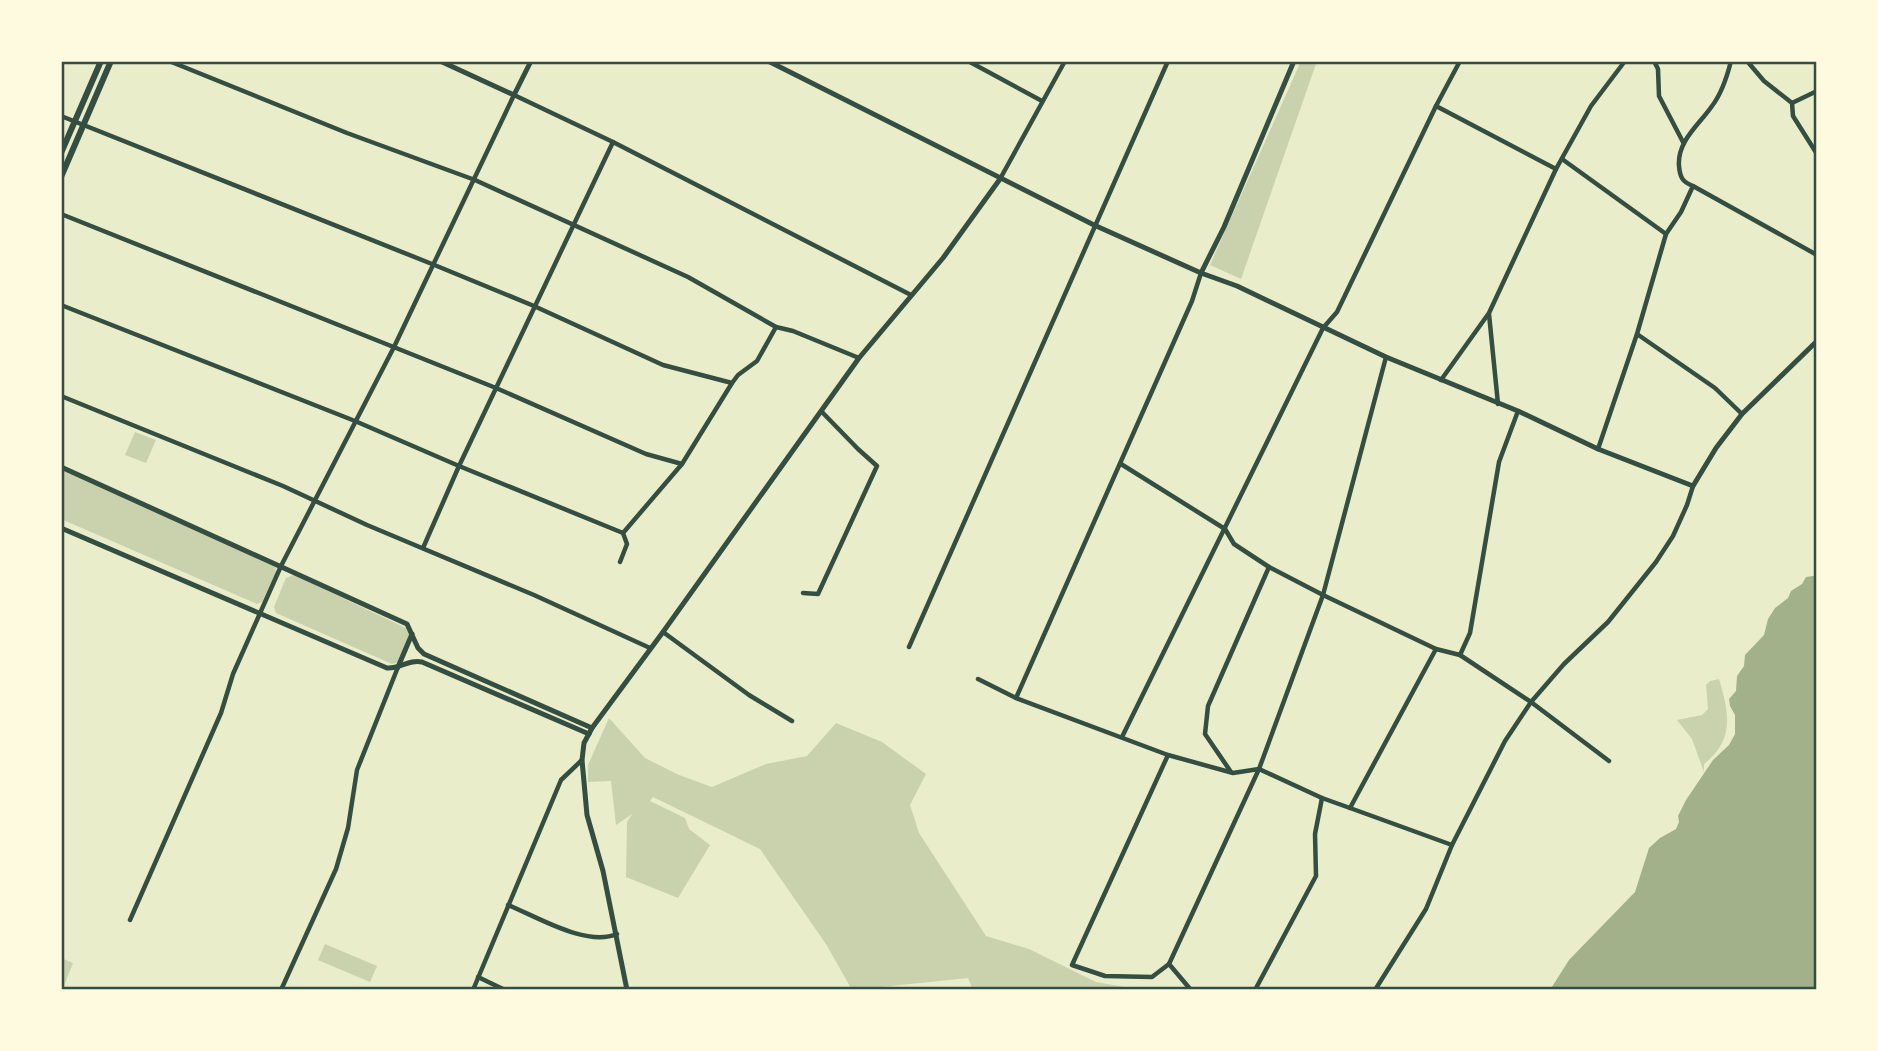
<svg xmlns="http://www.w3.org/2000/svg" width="1878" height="1051" viewBox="0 0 1878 1051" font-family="'Fira Sans',sans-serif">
<rect width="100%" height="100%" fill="#e9edc9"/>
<g fill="#cad2ad">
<path d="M1301 61H1317L1241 279 1210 265Z"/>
<path d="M135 432 156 440 146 463 125 455Z"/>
<path d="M61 469 275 566 276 572 262 602 257 604 61 519Z"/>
<path d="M294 575 406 628 409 634 400 662 392 664 276 613 274 607 286 578Z"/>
<path d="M1719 679C1729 712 1735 740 1704 764V772L1692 739 1677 720 1702 715 1708 709 1706 685 1710 681Z"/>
<path d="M609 718 645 758 679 775 712 787 766 764 807 756 836 723 882 742 926 774 910 805 919 833 986 936 1029 949 1096 982 1141 990H973L968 978 852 990 826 944 760 849 653 797 650 801 685 818 689 829 710 845 678 898 626 877 627 822 632 814 616 825 611 781 588 782V765Z"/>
<path d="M325 944 377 966 370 982 318 960Z"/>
<path d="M61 958 73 963 64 986 61 985Z"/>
</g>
<path fill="#a3b18a" d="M1813 576 1817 578V990H1550L1569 960 1635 892 1649 848 1660 838 1676 829 1679 822 1678 816 1686 800 1713 760 1729 745 1735 734V715L1730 706 1729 699 1736 691 1737 676 1744 666 1745 655 1764 635 1768 619 1775 608 1788 598 1791 591 1802 584 1806 577Z"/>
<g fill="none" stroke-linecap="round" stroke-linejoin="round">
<g stroke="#344e41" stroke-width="4.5">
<path d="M169 61 347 133 475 180 688 277 776 327 793 331 859 358"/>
<path d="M968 61 1042 101"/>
<path d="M1654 61 1658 69 1659 96 1683 142"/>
<path d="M1747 61 1764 81 1792 103 1793 116 1817 154"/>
<path d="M1792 103 1817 91"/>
<path d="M1436 106 1556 169"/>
<path d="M61 116 432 264 534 306 663 365 732 383"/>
<path d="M1562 159 1666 234"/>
<path d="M1000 179 1065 61"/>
<path d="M1693 186 1817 255"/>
<path d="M61 214 496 388 646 454 682 464"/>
<path d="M61 305 355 421 459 466 623 533"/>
<path d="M1489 314 1498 404"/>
<path d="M1637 334 1715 388 1742 414"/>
<path d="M1441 380 1489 313 1556 169 1591 106 1625 61"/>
<path d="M61 396 283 486 367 525 534 595 650 648"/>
<path d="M1598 449 1637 334 1666 234 1681 212 1693 186C1682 182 1680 177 1679 166 1677 141 1699 125 1712 106 1722 93 1727 77 1731 61"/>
<path d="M1121 464 1225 529 1234 544 1269 567 1323 595 1436 649"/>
<path d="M423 548 459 466 613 142"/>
<path d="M620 562 627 544 623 533 682 464 732 383 738 375 757 361 776 327"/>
<path d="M803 593 818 594 877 466 858 449 822 412"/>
<path d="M663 632 749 695 792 721"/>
<path d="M909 647 1168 61"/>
<path d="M1460 655 1531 702 1609 761"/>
<path d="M978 679 1016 698 1168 755 1233 773 1259 769 1322 798"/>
<path d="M1016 698 1192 301 1201 273"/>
<path d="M1122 737 1323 328 1337 312 1436 106 1460 61"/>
<path d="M1168 755 1072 965 1105 976 1152 977 1169 964 1259 769 1323 595 1386 357"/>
<path d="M1231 772 1205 734 1208 706 1269 567"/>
<path d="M1350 808 1452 845"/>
<path d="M508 905C538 917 586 947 617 934"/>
<path d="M130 920 221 713 233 674 281 566 394 347 514 95 613 142 911 295"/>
<path d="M1169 964 1191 990"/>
<path d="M478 977 505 990"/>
<path d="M281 990 336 869 348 828 357 770 398 667"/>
<path d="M473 990 561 780 582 760"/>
<path d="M1255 990 1316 876 1315 834 1322 798 1350 808 1436 649 1460 655 1470 633 1499 462 1518 411"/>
<path d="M1375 990 1426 909 1452 845 1505 741 1531 702 1564 664 1608 622 1656 562 1673 536 1687 505 1693 486"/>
</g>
<g stroke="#344e41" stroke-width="5">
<path d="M440 61 514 95 531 61"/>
<path d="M768 61 1094 225 1201 273 1237 286 1386 357 1518 411 1598 449 1693 486 1716 448 1742 414 1817 341"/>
<path d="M1201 273 1224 227 1294 61"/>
<path d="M61 467 407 624 418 648 424 654 592 728"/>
<path d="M61 528 387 668C400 669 409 659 422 662L589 734"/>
<path d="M398 667 412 634"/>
<path d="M627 990 603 871 587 815 582 760 584 743 592 728 663 632 859 358 943 258 1000 179"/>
</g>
<g stroke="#344e41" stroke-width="6">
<path d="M61 153 101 61"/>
<path d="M61 177 111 61"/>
</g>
</g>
<rect width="1878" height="1051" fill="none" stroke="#fefae0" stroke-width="126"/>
<rect x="63" y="63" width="1752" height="925" fill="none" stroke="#344e41" stroke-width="2.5"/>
</svg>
